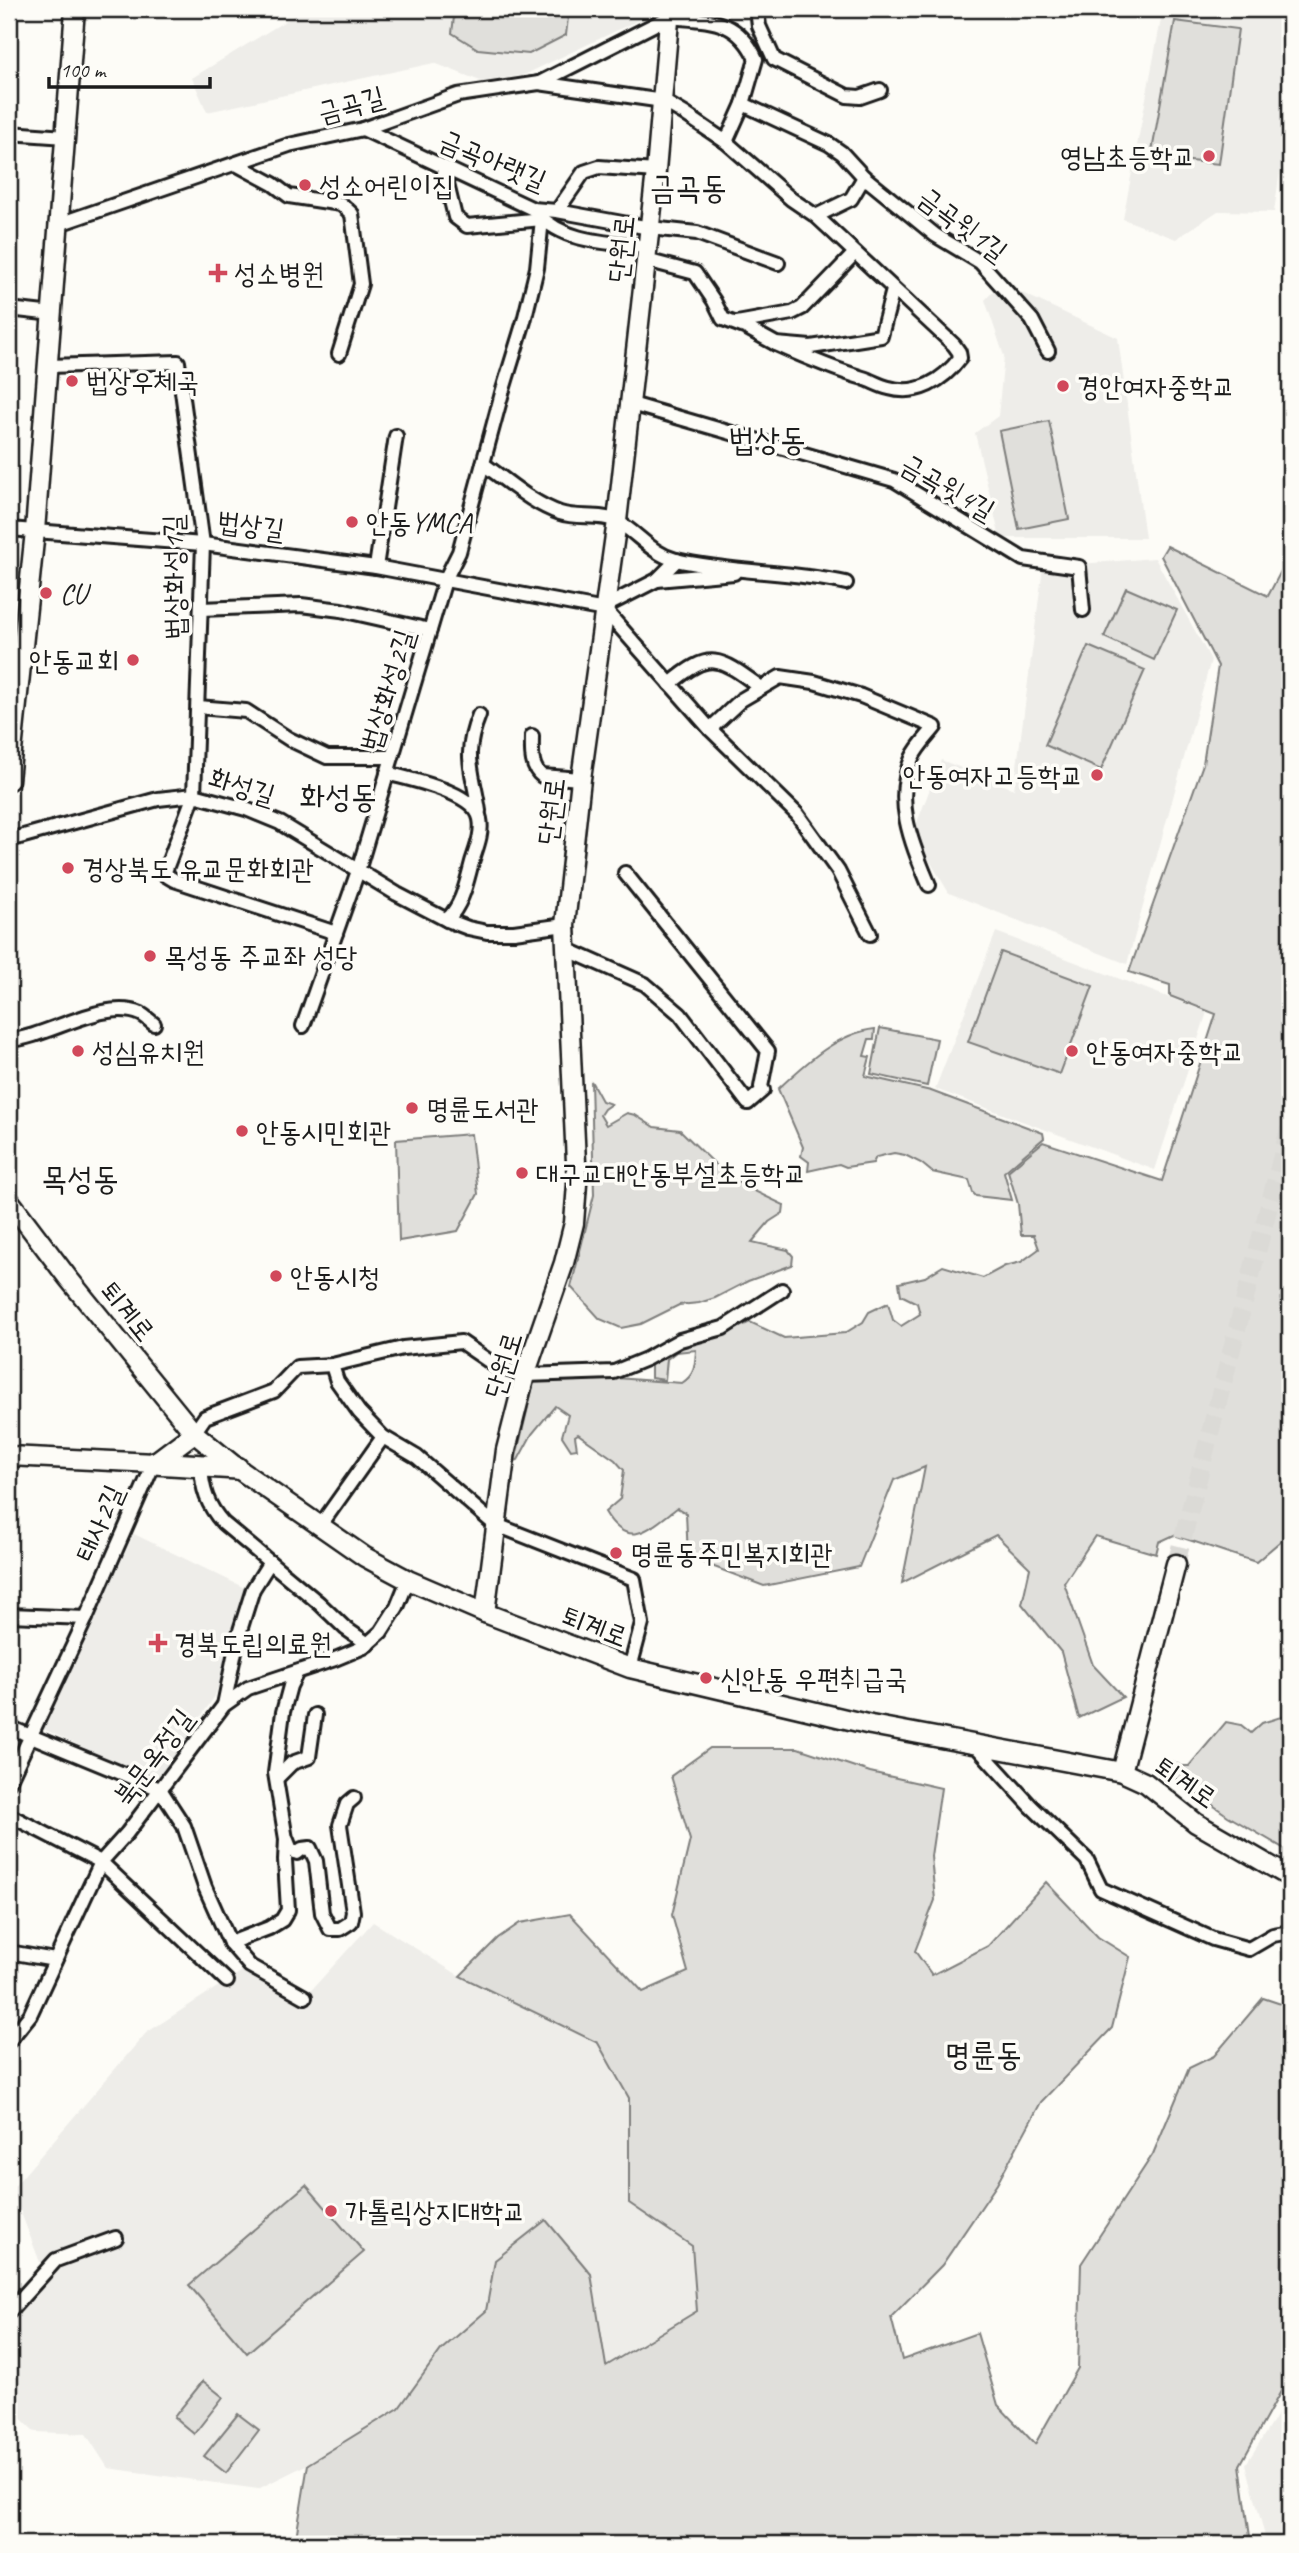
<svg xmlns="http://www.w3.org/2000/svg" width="1299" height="2553" viewBox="0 0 1299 2553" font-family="Caveat,'Poor Story',sans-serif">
<rect width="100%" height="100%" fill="#fdfcf7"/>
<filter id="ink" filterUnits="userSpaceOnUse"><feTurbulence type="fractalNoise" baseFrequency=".0143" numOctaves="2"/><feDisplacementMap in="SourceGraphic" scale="14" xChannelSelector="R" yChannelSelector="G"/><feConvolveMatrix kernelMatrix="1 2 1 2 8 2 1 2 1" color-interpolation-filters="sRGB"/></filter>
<g filter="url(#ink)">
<g fill="#eeede9">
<path d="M305 9H647V16L524 75 483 82 434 63 207 112 192 78Z"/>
<path d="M1163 9H1230L1290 14V101L1274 212 1218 211 1176 239 1123 219Z"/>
<path d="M1001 283 1118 338 1145 538H1000L975 433 998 416 1004 356 985 300Z"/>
<path d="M1155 558 1211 660 1127 964 949 893 913 833 941 760 1014 789 1043 567Z"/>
<path d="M996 932 1207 1012 1155 1170 935 1089Z"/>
<path d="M134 1534 249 1590 215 1696 157 1781 43 1729Z"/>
<path d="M373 1922 460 1976 598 2043 629 2098V2202L692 2246 697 2311 605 2367 591 2274 546 2221 495 2260 486 2311 441 2350 419 2396 308 2464 258 2489 108 2468 86 2434 35 2432 9 2407V2306L41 2265 12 2189 146 2033 250 1966 305 1997Z"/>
<path d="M1290 2394V2544H1267L1246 2464Z"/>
</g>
<g fill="#e0dfdb" stroke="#7e7e7c" stroke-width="2">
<path d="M455 9H569L566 35 529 54 478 49 452 33Z"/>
<path d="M1175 21 1238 29 1219 164 1151 157Z"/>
<path d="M1049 421 1069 519 1019 529 999 431Z"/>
<path d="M1167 546 1268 596 1290 554V1533L1256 1562 1174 1535 1159 1542 1156 1554 1095 1536 1064 1583 1093 1665 1123 1697 1079 1718 1061 1652 1022 1604 1030 1568 996 1535 902 1583 925 1467 894 1480 859 1567 764 1586 688 1557 686 1513 677 1508C650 1528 629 1552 605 1512L620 1499 624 1470 615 1460 578 1434 575 1436 577 1449 571 1450 562 1436 568 1415 555 1406 532 1434 518 1460 515 1461 534 1382 616 1378 682 1383C695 1375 695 1365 696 1350L676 1352 667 1359 665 1380 651 1378V1360L680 1343 697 1341 731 1331 750 1322 784 1338 845 1333 863 1322 869 1312 888 1303 893 1320 901 1326 920 1314 917 1303 901 1295 899 1283 925 1277 943 1266 983 1278 1005 1266 1021 1262 1039 1249 1034 1235H1021L1018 1204 1008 1171 1043 1142 1162 1181 1216 1014 1170 996V985L1129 972 1203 764 1218 666 1161 556Z"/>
<path d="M1126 588 1177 610 1154 660 1104 637Z"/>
<path d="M1088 646 1145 670 1101 770 1045 745Z"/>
<path d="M1001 952 1093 986 1060 1074 968 1042Z"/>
<path d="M880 1028 937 1039 927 1086 871 1074Z"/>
<path d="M875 1029 874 1039H869L864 1056 870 1057 865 1076 931 1091 1043 1133 1044 1138 1004 1172 1012 1200 976 1196 973 1193 969 1180 932 1172 921 1163 905 1155 894 1153 876 1157 873 1163 846 1167 839 1164 808 1171 809 1162 801 1156 803 1147 778 1089C805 1064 837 1033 875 1029Z"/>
<path d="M591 1081 602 1101 611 1104 604 1109 600 1115 606 1125 627 1113 635 1115 654 1127 680 1130 715 1164 746 1187 784 1205 783 1213 769 1222 752 1242 788 1250 793 1256 792 1265 748 1281 715 1298 699 1303 679 1305 641 1324 621 1328 600 1319 571 1287 594 1195Z"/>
<path d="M471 1134 478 1194 458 1231 399 1241 396 1140Z"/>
<path d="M1290 1714V1852L1228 1816 1161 1768 1171 1761 1181 1766H1189L1226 1722 1241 1725 1251 1733 1262 1723Z"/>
<path d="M710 1748H798L870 1772 941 1788 931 1856 935 1900 915 1951 932 1975 988 1946 1046 1882 1098 1937 1130 1957 1112 2028 1041 2102 997 2184 942 2265 891 2317 902 2360 977 2333 998 2405 1035 2444 1078 2368 1081 2264 1153 2154 1189 2068 1214 2056 1263 1998 1290 2007V2375L1240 2465 1251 2544H295L308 2464 399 2408 441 2350 486 2311 495 2260 546 2220 591 2274 606 2366 697 2311 692 2246 629 2203V2098L598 2043 460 1976 498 1938 520 1923 570 1914 643 1992 688 1972 672 1915 690 1840 671 1776Z"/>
<path d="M306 2185 364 2252 247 2353 189 2285Z"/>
<path d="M203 2381 223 2397 194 2434 174 2417Z"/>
<path d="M238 2414 259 2430 226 2473 204 2456Z"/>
</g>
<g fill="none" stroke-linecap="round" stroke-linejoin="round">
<path stroke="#dbdad6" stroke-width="18" stroke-dasharray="18 9" stroke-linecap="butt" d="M1176 1564 1290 1125"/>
<defs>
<g id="street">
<path d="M757 9 759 26 774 59 847 96 860 97 880 90"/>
<path d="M670 17C709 21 737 18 756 59L743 104 726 142"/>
<path d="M539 83 685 9"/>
<path d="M743 104 829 144 842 153 864 177"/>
<path d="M363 129 533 209 557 211 650 228 697 233 778 263"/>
<path d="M9 133 66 137"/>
<path d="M236 164 273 184 289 196 341 204 352 214 361 284 339 354"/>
<path d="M557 211 584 172 599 167 656 171"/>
<path d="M538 214C566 244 610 242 648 247"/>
<path d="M59 224 289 145 363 129 458 95 539 83 663 101 685 114 726 142 791 199 816 216 851 199 864 177 935 235 980 262 1032 320 1048 351"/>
<path d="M646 260 695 273 714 301 723 319 747 328 776 344 811 347 881 336 893 290"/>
<path d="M9 309 53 314"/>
<path d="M737 323 792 313 802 308 855 253"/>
<path d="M776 344C805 357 833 369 863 378 872 381 880 386 889 388 917 396 943 381 960 358L959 352 954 345 816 216"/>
<path d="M49 366 178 362 203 544 194 795 164 874 174 880 336 933"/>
<path d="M628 403 894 480 1023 559 1079 567 1083 610"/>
<path d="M483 464C508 481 531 503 560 513 577 519 602 513 618 522 639 534 652 554 676 560 732 573 791 571 846 583"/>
<path d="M9 529 203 544 376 567 605 610 710 729 797 814 838 871 870 934"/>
<path d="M376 567 396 436"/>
<path d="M657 580 734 573"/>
<path d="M606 606 657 580 677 560"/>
<path d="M201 609 301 605 341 610 430 630"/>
<path d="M670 684C710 650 719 657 760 687"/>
<path d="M198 707 246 711 289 739 327 757H392"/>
<path d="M710 729 741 700 780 677 814 682 861 696 935 727C928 736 917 747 912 758 893 802 912 844 929 885"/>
<path d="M532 736C532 750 530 767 542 776L581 779"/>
<path d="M387 773C411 780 475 792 480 819 483 833 476 849 472 862 466 884 463 903 447 920"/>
<path d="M479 811C473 770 462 757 479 715"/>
<path d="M9 840 158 799 194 795 246 809 280 823 397 894 447 920 468 928 487 932H514L565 925"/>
<path d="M566 949 645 984 680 1014 748 1103 763 1090 761 1087 768 1051 625 873"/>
<path d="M303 1026 358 871 445 580 459 552 502 393 524 321 537 268 542 219 467 226 455 217 444 172"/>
<path d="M9 1040C47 1038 105 997 141 1014 145 1016 150 1021 154 1024"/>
<path d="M332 1365 337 1381 359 1412 383 1437 417 1457 494 1524 634 1579 642 1623 630 1668"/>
<path d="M194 1433 205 1417 274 1391 297 1367 332 1365 403 1348 461 1342 496 1366 525 1375 614 1372 646 1359 680 1340 723 1328 782 1290"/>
<path d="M201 1466C202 1489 207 1505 223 1523L319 1603 345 1628 368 1644"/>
<path d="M320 1526 383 1437"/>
<path d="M9 1615 86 1618"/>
<path d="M224 1705 238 1637 253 1589 270 1562"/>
<path d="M9 1727 160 1789 184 1826 205 1887 230 1943 250 1966 305 1997"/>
<path d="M976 1746 1031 1806 1087 1860 1101 1889 1213 1939 1249 1949 1273 1935 1290 1932"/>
<path d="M277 1778 292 1763 309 1757 315 1715"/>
<path d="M9 1782 86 1618 154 1463"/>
<path d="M9 1815 101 1862 227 1981"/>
<path d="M287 1840 291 1850 297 1853 302 1849 310 1848 316 1861 322 1913 330 1929H340L351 1922 353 1912 340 1825 347 1804 354 1798"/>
<path d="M230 1943 269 1928 282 1920 288 1910 285 1860 286 1839 275 1773 283 1712 290 1686 297 1672"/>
<path d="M9 1952 55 1960"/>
<path d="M9 2041 30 2015 101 1862 127 1833 224 1705 248 1688 335 1659 364 1647 381 1632 397 1607 408 1580"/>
<path d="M9 2312 56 2260 116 2238"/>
</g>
<g id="secondary">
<path d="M9 780 35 531 75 9"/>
<path d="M9 1200 68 1278 194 1433 237 1468 365 1557 408 1580 485 1613 630 1668 871 1725 1122 1772 1146 1783 1196 1823 1290 1877"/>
<path d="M9 1456 154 1463 194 1433"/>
<path d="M485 1613 506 1450 525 1375 564 1263 574 1223 577 1184 565 925 581 779 617 521 656 171 670 9"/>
<path d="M1122 1772 1176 1564"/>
</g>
<path id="primary" d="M154 1463 237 1468"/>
</defs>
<use href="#street" stroke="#1c1c1c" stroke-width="18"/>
<use href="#secondary" stroke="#1c1c1c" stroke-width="23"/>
<use href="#primary" stroke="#1c1c1c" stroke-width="26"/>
<use href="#street" stroke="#fdfcf7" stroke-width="12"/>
<use href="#secondary" stroke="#fdfcf7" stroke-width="18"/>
<use href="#primary" stroke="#fdfcf7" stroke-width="21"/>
</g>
</g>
<g fill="#d1495b" stroke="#fdfcf7" stroke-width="2.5">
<circle cx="1209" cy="156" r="7"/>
<circle cx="305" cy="185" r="7"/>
<path d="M214.5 262.5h7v7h7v7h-7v7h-7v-7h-7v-7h7z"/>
<circle cx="72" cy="381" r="7"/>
<circle cx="1063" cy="386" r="7"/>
<circle cx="352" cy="522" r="7"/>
<circle cx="46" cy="593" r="7"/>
<circle cx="133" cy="660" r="7"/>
<circle cx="1097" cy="775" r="7"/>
<circle cx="68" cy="868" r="7"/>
<circle cx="150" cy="956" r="7"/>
<circle cx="78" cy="1051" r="7"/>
<circle cx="1072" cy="1051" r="7"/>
<circle cx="412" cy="1108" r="7"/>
<circle cx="242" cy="1131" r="7"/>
<circle cx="522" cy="1173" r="7"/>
<circle cx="276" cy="1276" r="7"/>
<circle cx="616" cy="1553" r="7"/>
<path d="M154.5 1632.5h7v7h7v7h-7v7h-7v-7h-7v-7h7z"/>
<circle cx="706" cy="1678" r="7"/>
<circle cx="331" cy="2211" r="7"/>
</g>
<g text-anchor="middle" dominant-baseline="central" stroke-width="7" stroke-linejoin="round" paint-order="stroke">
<g font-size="28" fill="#1c1c1c" stroke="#fdfcf7">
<text transform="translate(351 104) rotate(-15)">금곡길</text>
<text transform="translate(493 160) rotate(23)">금곡아랫길</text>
<text transform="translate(963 224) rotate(37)">금곡윗1길</text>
<text transform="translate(621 249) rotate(-84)">단원로</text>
<text transform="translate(948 487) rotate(30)">금곡윗4길</text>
<text transform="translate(251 525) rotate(8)">법상길</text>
<text transform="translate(174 577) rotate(-91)">법상화성1길</text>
<text transform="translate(387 690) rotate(-73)">법상화성2길</text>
<text transform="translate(242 786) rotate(17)">화성길</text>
<text transform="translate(551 811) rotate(-83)">단원로</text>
<text transform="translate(128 1311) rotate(51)">퇴계로</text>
<text transform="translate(503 1365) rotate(-73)">단원로</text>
<text transform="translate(99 1523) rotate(-66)">태사2길</text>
<text transform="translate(595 1626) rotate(21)">퇴계로</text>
<text transform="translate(153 1757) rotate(-53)">북문옥정길</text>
<text transform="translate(1186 1782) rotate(35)">퇴계로</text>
</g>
<g font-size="28" fill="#1c1c1c" stroke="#fdfcf7" text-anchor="start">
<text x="1195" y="156" text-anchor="end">영남초등학교</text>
<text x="319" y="185">성소어린이집</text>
<text x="234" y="273">성소병원</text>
<text x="86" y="381">법상우체국</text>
<text x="1077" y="386">경안여자중학교</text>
<text x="366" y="522">안동YMCA</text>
<text x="60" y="593">CU</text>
<text x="119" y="660" text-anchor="end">안동교회</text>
<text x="1083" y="775" text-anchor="end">안동여자고등학교</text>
<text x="82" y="868">경상북도 유교문화회관</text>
<text x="164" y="956">목성동 주교좌 성당</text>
<text x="92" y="1051">성심유치원</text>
<text x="1086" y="1051">안동여자중학교</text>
<text x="426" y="1108">명륜도서관</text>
<text x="256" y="1131">안동시민회관</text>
<text x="536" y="1173">대구교대안동부설초등학교</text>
<text x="290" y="1276">안동시청</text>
<text x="630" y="1553">명륜동주민복지회관</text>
<text x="174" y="1643">경북도립의료원</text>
<text x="720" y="1678">신안동 우편취급국</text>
<text x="345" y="2211">가톨릭상지대학교</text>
</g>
<g font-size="32" fill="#1c1c1c" stroke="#fdfcf7">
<text x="688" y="187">금곡동</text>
<text x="767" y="439">법상동</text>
<text x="338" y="796">화성동</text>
<text x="80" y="1178">목성동</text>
<text x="983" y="2054">명륜동</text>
</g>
</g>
<rect width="1299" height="2553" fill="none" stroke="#fdfcf7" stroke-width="35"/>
<rect x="18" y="18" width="1264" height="2518" fill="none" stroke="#1c1c1c" stroke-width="2.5" filter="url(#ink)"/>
<path d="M49 77v10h161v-10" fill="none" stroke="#1c1c1c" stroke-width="3.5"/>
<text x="60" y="77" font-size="21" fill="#1c1c1c" stroke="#fdfcf7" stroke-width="5" paint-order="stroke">100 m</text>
</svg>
